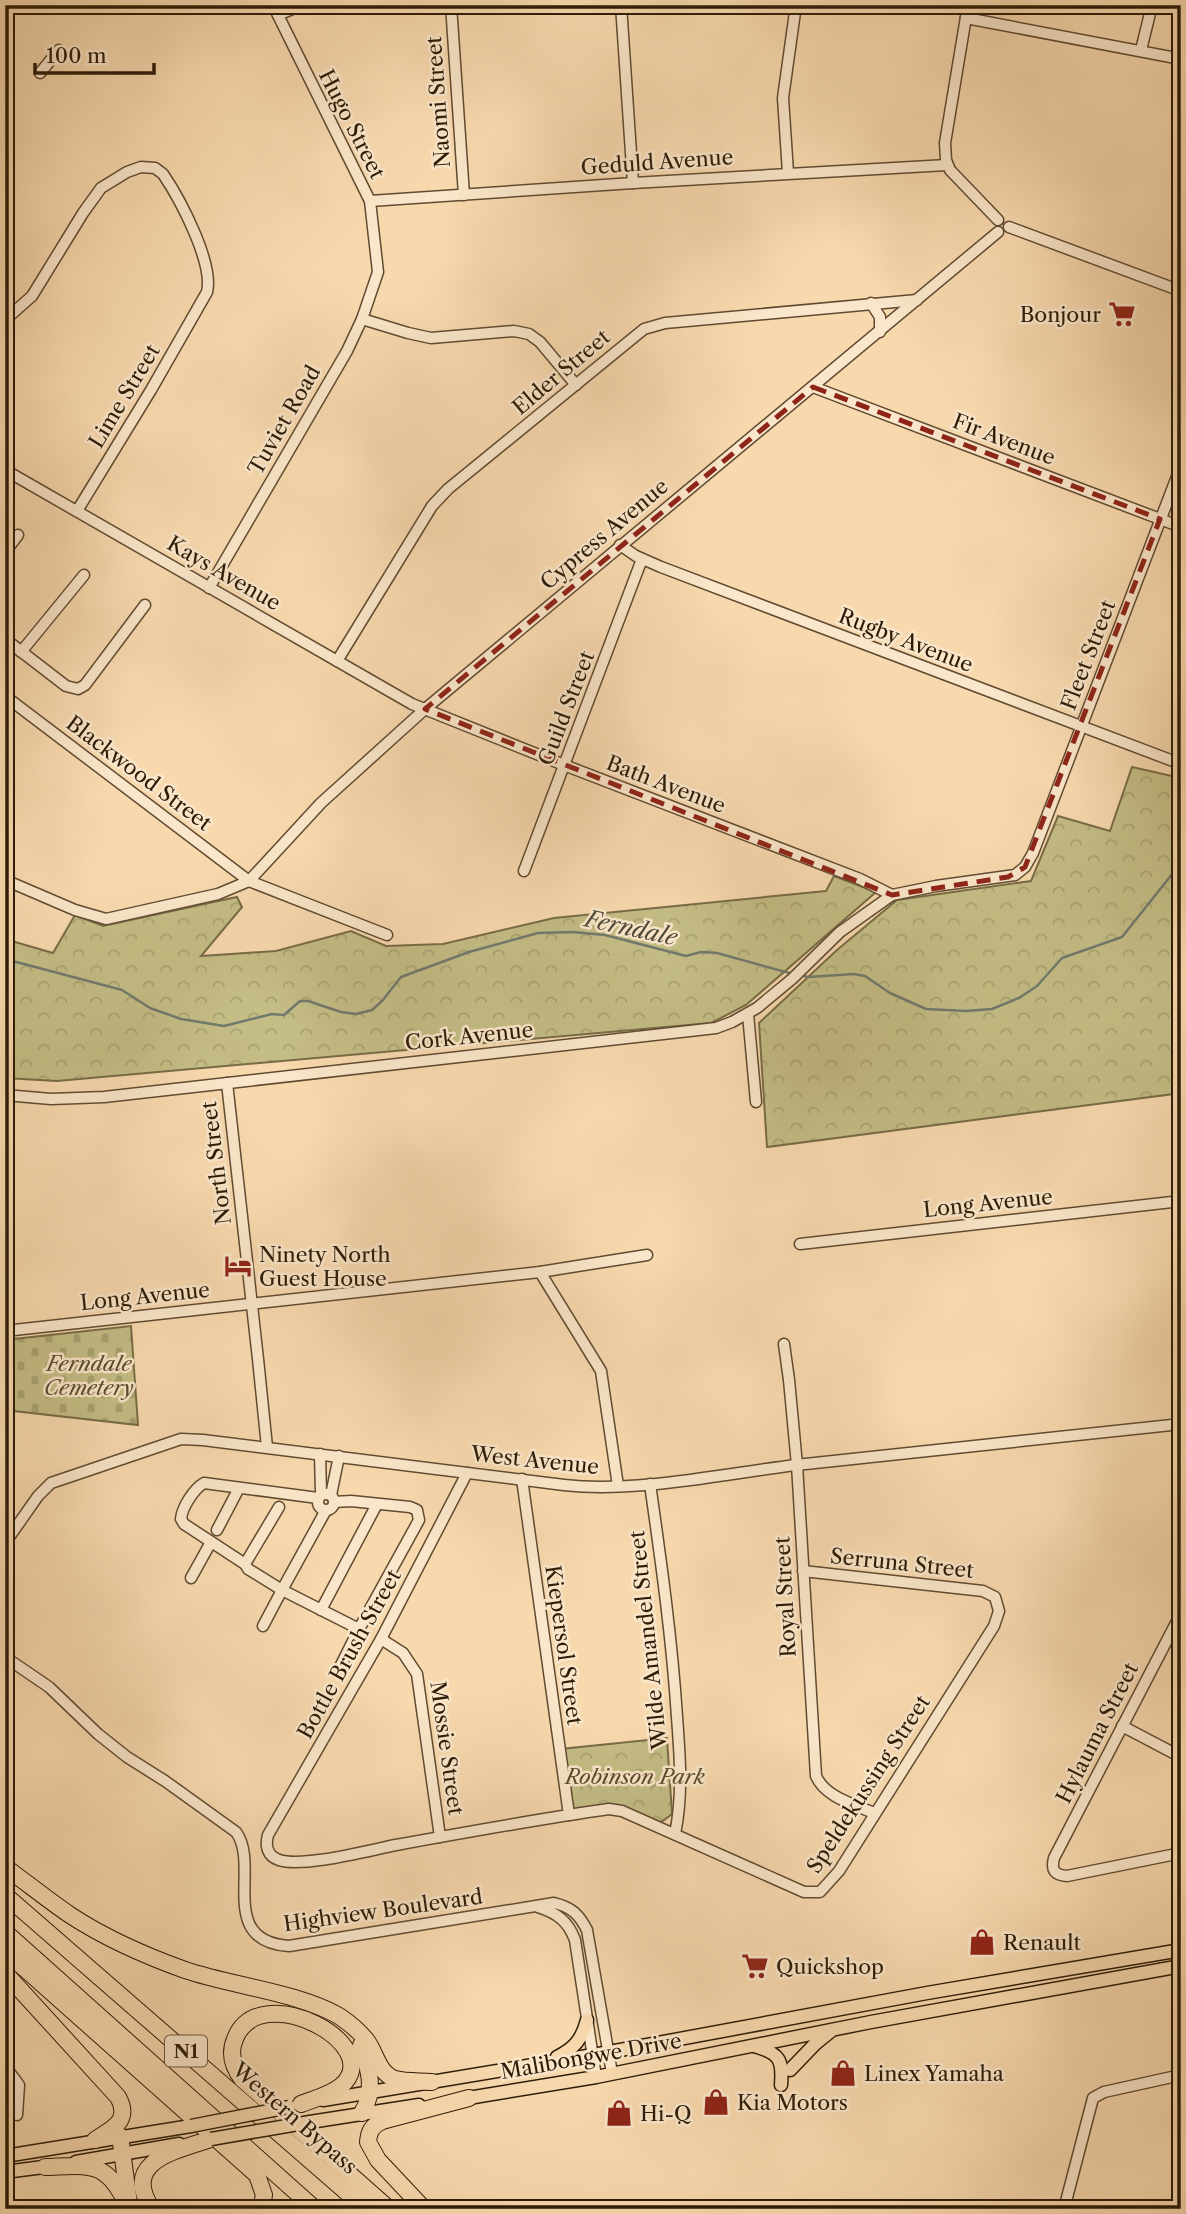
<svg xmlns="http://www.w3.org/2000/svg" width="1186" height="2214" viewBox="0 0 1186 2214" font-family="'Libre Caslon Text',serif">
<defs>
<pattern id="forest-crowns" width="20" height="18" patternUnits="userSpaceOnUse" patternTransform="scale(1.75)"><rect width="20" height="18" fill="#c4bd85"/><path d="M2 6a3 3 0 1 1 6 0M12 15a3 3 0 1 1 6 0" fill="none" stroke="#a9a271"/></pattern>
<pattern id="cemetery-stones" width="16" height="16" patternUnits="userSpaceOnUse" patternTransform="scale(1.75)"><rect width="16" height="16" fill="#c4bd85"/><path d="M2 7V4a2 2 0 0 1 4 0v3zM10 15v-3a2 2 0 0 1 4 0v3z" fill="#a9a271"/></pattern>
</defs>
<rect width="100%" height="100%" fill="#f8d9ae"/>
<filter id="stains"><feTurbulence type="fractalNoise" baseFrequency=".00286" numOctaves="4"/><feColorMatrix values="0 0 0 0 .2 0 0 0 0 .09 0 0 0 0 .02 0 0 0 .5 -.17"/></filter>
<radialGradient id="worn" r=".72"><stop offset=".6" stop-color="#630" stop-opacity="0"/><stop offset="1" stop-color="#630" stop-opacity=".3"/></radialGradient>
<g fill="url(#forest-crowns)" stroke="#786c46" stroke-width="2">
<path d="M1132 767 1181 778V1093L767 1147 759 1023 837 950 897 900 1031 881 1058 816 1110 831Z"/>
<path d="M834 876 876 892 746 1005 711 1023 57 1081 5 1078V939L53 953 75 915 103 926 237 897 242 907 201 956 276 951 351 931 386 946 443 944 554 918 826 891Z"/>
<path d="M667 1738 672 1814 660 1823 627 1809H570L561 1749Z"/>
</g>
<path fill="url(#cemetery-stones)" stroke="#786c46" stroke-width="2" d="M131 1326 138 1425 5 1410V1340Z"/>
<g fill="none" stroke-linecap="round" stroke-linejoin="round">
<g stroke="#717a6e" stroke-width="2.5">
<path d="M5 959 122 990 150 1008 181 1019 224 1026 272 1014 284 1015 300 1001H308L341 1012 356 1014 372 1010 382 1001 401 977 469 952 538 933 572 932 605 935 686 956 701 952 717 953 793 974"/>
<path d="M800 975 808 977 854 974 865 976 890 993 926 1009 966 1011 992 1009 1019 998 1037 986 1062 958 1122 937 1181 863"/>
</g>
<defs>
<g id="minor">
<path d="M451 5 464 195"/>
<path d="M621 5 633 183"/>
<path d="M968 5 945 143 946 160 950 170 998 220"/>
<path d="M278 15 302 5"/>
<path d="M966 18 1181 59"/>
<path d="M1141 50 1152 5"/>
<path d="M40 73 59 50"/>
<path d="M788 173 783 98 796 5"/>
<path d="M370 201 633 183 947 165"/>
<path d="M1009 227 1181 291"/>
<path d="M871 303 880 317V332"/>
<path d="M362 319 408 333 431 338 514 331 529 334 540 342 576 385"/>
<path d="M5 320 32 296 83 213 101 188 127 172 141 167 155 168 163 174C180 199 214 263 207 292L151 390 77 511"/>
<path d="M813 387 1181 527"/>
<path d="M5 470 412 704 564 765 860 879 892 895"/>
<path d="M620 545 636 556 661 567 1181 764"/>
<path d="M5 552 18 535"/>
<path d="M209 588 347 351 362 319 378 272 370 201 273 5"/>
<path d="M5 639 66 686 78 689 85 685 145 605"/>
<path d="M21 652 84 575"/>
<path d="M337 661 432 506 448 489 644 329 665 323 917 300"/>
<path d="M5 696 249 881 387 935"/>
<path d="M524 871 642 559"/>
<path d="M5 880 75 910 106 919 218 894 249 881 321 803 425 709 998 232"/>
<path d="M748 1014 756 1102"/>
<path d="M227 1083 258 1359 267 1447"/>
<path d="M5 1095 51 1099 104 1097 716 1028 732 1022 757 1008 792 979 840 932 892 895 936 886 1015 875 1025 867 1033 853 1181 466"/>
<path d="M800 1244 1181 1201"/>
<path d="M540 1272 601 1371 618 1486"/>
<path d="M5 1331 540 1272 647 1255"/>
<path d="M784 1344 789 1380 797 1465 816 1776C825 1797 853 1804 874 1813"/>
<path d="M320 1454 321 1494"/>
<path d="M467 1473 381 1639 268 1835C265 1846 267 1856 279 1860 303 1868 370 1850 396 1845 467 1832 538 1819 609 1809L622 1811 804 1892H820L839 1871 994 1626 999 1611 995 1597 983 1591 803 1571"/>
<path d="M522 1479 569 1815"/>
<path d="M650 1484C661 1561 672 1639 677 1717 680 1756 683 1796 675 1834"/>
<circle cx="326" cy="1502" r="8"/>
<path d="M331 1495 339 1456"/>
<path d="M318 1498 204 1483C194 1489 182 1507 181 1519L184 1524 245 1564 248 1569 282 1590 326 1510"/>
<path d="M217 1530 239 1488"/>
<path d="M5 1543 38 1496 51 1483 181 1439 203 1440 564 1485C636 1493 723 1474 796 1465 924 1451 1053 1438 1181 1424"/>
<path d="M245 1564 279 1507"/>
<path d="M191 1578 211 1542"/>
<path d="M321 1610 377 1504"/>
<path d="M1181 1616 1176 1623 1054 1858C1051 1870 1054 1875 1067 1876L1181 1853"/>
<path d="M263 1626 282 1590 359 1629 419 1520 417 1510 410 1507 351 1501 334 1502"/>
<path d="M381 1639 403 1653 417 1674 440 1837"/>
<path d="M5 1657 49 1687 98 1734 127 1757 165 1781 236 1832C261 1866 216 1941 289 1946L554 1903C571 1907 579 1914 587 1930L612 2073"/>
<path d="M340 1667 359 1629"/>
<path d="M1122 1726 1181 1757"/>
<path d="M538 1907C557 1913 568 1921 575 1940L596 2077"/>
<path d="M5 2066 19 2085 17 2115"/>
<path d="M1064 2209 1093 2098 1104 2092 1181 2075"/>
</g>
<g id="major">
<path d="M754 2046C780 2053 783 2060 781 2085"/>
<path d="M557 2057C575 2048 582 2039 587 2020"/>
<path d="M790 2070 815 2044 831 2031"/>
<path d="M462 2099 596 2077 871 2022 1181 1966"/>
<path d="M323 2100 593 2055 927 1993 1181 1950"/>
<path d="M310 2122 419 2105"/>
<path d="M5 2156 191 2126"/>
<path d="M76 2162 179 2144"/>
<path d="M5 2172 51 2166"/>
</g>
<g id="highway">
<path d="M5 1867C27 1883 48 1900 70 1915 105 1938 146 1956 185 1970 232 1986 297 1992 339 2016 348 2022 360 2032 367 2041 376 2053 378 2073 395 2079 406 2082 420 2081 432 2082"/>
<path d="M5 1895 366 2209"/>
<path d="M5 1932 315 2209"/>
<path d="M5 1951 257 2175 264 2195 261 2209"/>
<path d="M5 1973 118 2097C131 2121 113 2128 95 2140"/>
<path d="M361 2045C369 2069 376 2090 362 2113"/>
<path d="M301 2104C314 2099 330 2095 341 2086 389 2046 259 1976 235 2039 229 2053 233 2067 242 2079L389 2209"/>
<path d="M120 2136 129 2203"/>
<path d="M45 2167C62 2167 90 2162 104 2173 116 2181 123 2197 130 2209"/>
<path d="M152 2209C121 2162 174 2151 208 2140"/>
<path d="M424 2209 378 2160 368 2142C369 2131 372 2126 382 2121L469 2098"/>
</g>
</defs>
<use href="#minor" stroke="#604b31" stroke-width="13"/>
<use href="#major" stroke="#2d1c07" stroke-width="15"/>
<use href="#highway" stroke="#2d1c07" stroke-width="18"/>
<use href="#minor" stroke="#fae6ca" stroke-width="10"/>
<use href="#major" stroke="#f8d9ae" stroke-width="12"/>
<use href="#highway" stroke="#f8d9ae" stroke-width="16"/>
<defs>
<g id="major-bridge">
<path d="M191 2126 289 2107"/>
<path d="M211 2139 310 2122"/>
</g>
</defs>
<use href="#major-bridge" stroke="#2d1c07" stroke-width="15" stroke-linecap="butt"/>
<use href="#major-bridge" stroke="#f8d9ae" stroke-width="12"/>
</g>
<path fill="none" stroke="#8f2418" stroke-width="5" stroke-dasharray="14 9" stroke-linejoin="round" d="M813 387 1160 519 1025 867 1008 877 892 895 425 709Z"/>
<defs>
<symbol id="supermarket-bare" viewBox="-9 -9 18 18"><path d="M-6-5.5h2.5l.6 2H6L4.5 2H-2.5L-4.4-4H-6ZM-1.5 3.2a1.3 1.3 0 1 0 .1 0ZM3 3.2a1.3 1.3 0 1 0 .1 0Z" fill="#8f2418" stroke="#fae6ca" stroke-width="2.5" paint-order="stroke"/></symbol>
<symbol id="hotel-bare" viewBox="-9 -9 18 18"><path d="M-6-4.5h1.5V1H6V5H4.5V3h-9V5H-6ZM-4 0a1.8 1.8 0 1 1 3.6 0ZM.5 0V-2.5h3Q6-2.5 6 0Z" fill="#8f2418" stroke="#fae6ca" stroke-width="2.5" paint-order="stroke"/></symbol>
<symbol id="shop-bare" viewBox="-9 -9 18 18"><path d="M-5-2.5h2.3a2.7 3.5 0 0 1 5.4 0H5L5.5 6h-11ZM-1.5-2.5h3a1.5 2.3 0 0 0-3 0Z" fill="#8f2418" stroke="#fae6ca" stroke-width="2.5" paint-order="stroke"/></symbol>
</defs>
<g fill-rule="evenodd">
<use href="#supermarket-bare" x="1103" y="295" width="38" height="38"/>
<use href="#hotel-bare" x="219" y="1247" width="38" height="38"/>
<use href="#shop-bare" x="963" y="1923" width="38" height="38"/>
<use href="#supermarket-bare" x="736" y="1947" width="38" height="38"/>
<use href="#shop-bare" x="824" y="2054" width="38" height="38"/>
<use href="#shop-bare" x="697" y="2083" width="38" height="38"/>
<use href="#shop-bare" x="600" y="2094" width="38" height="38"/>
</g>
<g text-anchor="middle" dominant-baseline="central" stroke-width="5" stroke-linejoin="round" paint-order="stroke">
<rect fill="#fae6ca" stroke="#6a5942" stroke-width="2" x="165" y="2035.5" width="42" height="31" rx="5"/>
<g font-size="19" font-weight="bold" fill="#2d1c07">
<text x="186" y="2051">N1</text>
</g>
<g font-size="21" fill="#2d1c07" stroke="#fae6ca">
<text transform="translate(438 102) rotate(-94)">Naomi Street</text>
<text transform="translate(352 124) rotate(63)">Hugo Street</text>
<text transform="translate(657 162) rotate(-4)">Geduld Avenue</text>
<text transform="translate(561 372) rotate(-40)">Elder Street</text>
<text transform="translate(124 396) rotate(-59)">Lime Street</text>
<text transform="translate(284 420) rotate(-60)">Tuviet Road</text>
<text transform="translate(1004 439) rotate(21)">Fir Avenue</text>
<text transform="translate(604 534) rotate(-40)">Cypress Avenue</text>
<text transform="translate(224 573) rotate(30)">Kays Avenue</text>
<text transform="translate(906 640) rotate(21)">Rugby Avenue</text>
<text transform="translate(1088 655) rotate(-69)">Fleet Street</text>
<text transform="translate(566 708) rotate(-69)">Guild Street</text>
<text transform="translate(139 773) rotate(37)">Blackwood Street</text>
<text transform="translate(666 784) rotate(21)">Bath Avenue</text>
<text transform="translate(469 1036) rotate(-6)">Cork Avenue</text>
<text transform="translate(216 1163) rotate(-97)">North Street</text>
<text transform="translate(988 1203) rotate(-6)">Long Avenue</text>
<text transform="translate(145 1296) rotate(-6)">Long Avenue</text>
<text transform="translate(535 1460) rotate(6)">West Avenue</text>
<text transform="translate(902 1563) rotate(6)">Serruna Street</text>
<text transform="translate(785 1597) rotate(-93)">Royal Street</text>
<text transform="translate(648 1640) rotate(-96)">Wilde Amandel Street</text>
<text transform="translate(564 1645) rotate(82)">Kiepersol Street</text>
<text transform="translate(349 1654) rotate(-61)">Bottle Brush Street</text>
<text transform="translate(1097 1733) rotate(-63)">Hylauma Street</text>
<text transform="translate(447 1748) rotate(82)">Mossie Street</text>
<text transform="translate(868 1784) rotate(-57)">Speldekussing Street</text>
<text transform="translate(383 1910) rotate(-8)">Highview Boulevard</text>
<text transform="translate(591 2056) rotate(-10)">Malibongwe Drive</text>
<text transform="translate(295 2118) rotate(41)">Western Bypass</text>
</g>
<g font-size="21" fill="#2d1c07" stroke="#fae6ca" text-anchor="start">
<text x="1101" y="314" text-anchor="end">Bonjour</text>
<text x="259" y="1254">Ninety North<tspan x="259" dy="24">Guest House</tspan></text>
<text x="1003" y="1942">Renault</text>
<text x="776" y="1966">Quickshop</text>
<text x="864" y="2073">Linex Yamaha</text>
<text x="737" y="2102">Kia Motors</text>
<text x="640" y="2113">Hi-Q</text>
</g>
<g font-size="21" font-style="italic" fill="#5a4c2d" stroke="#fae6ca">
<text x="89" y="1363">Ferndale<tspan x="89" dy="24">Cemetery</tspan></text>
<text x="635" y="1776">Robinson Park</text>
</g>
<g font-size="23" font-style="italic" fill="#4f4b3a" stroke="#fae6ca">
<text transform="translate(631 928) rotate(12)">Ferndale</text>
</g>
</g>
<rect width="1186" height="2214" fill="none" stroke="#f8d9ae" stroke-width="28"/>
<rect x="7" y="7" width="1172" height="2200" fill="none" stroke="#2d1c07" stroke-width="3.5"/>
<rect x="14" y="14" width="1158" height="2186" fill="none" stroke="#2d1c07" stroke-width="2"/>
<path d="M35 63v10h119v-10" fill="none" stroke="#2d1c07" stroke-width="3.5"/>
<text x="46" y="63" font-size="21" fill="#2d1c07" stroke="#fae6ca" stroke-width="5" paint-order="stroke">100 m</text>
<rect width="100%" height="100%" filter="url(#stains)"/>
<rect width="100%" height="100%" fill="url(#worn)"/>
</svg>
